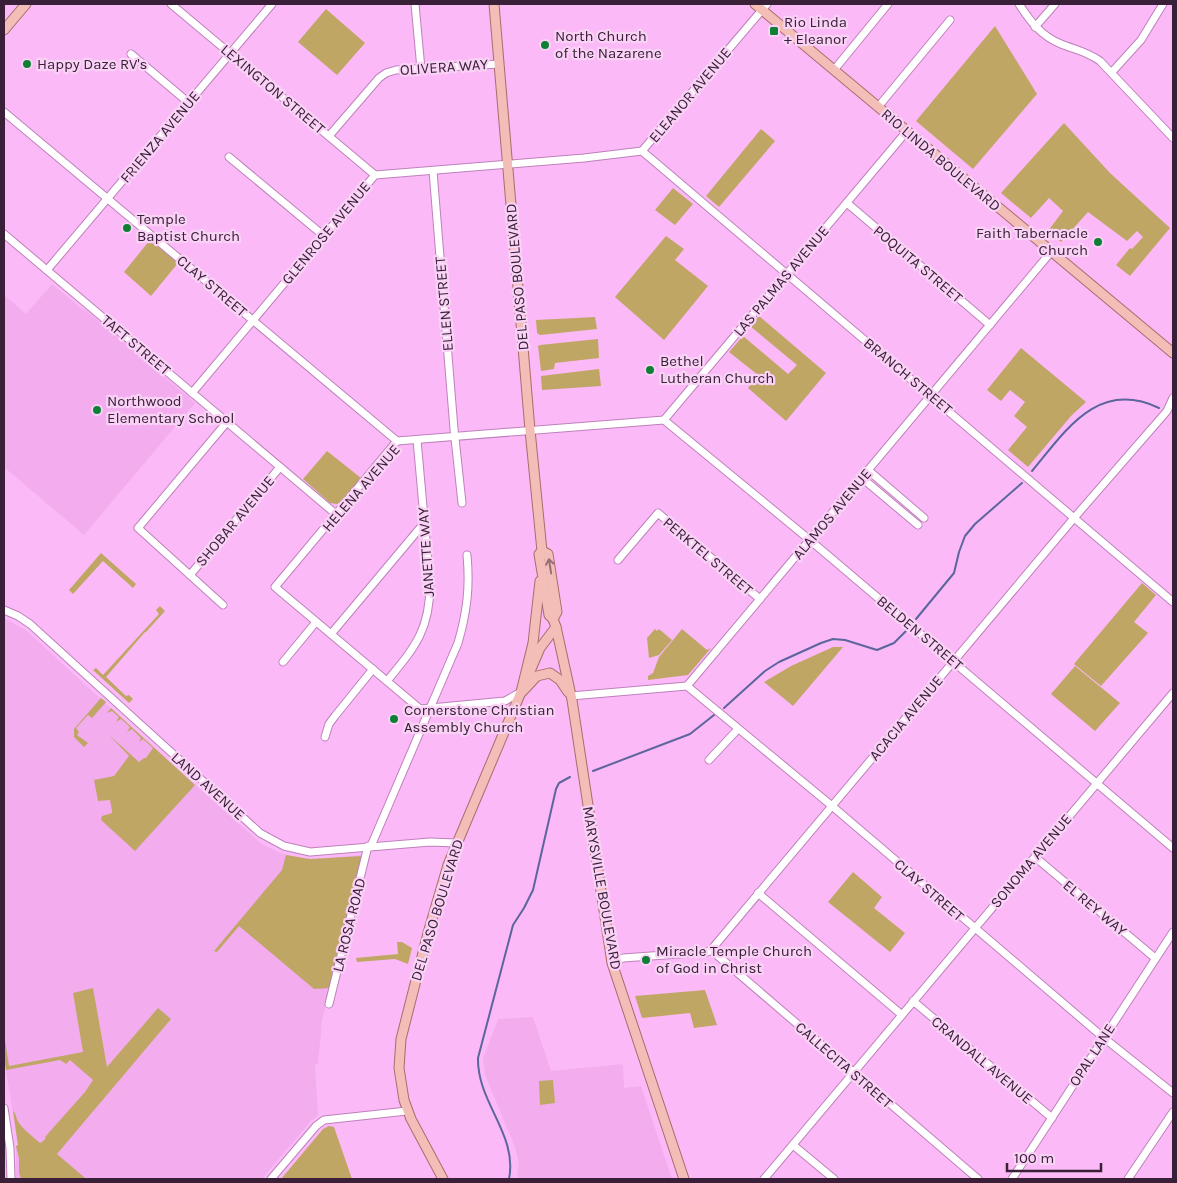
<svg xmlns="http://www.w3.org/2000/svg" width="1177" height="1183" viewBox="0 0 1177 1183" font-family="Karla,sans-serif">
<rect width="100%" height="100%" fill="#fbbaf7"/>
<g fill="#f3adef">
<path d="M52 284 81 308 87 311 195 403 84 535 4 467V295L26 314Z"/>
<path d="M4 618 26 630 156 750 262 844 278 852 297 858 315 859 362 855 322 1021 318 1064H315L318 1115 311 1121 262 1179H16V1146L18 1145 4 1058Z"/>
<path d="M533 1017 551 1071 623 1064 624 1088 641 1086 672 1179H519L517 1174 519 1165 515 1147 485 1075 483 1058 498 1019Z"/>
</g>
<g fill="#c0a665">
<path d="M326 9 365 43 337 75 298 42Z"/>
<path d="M995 26 1037 94 973 169 916 121Z"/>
<path d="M1064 123 1110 173 1170 228 1130 276 1116 265 1130 248 1132 249 1143 237 1137 231 1127 241 1088 212 1061 242 1048 231 1063 211 1049 198 1031 218 1001 193Z"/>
<path d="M761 129 775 141 719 207 706 196Z"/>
<path d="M673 188 693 204 675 225 655 210Z"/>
<path d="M666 236 684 249 675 260 708 286 664 340 615 297Z"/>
<path d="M150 240 178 263 151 296 124 272Z"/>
<path d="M759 316 826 373 786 421 748 388 758 375 729 352 743 336 788 374 797 365 750 326Z"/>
<path d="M595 317 597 329 540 335 537 333 536 320Z"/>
<path d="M598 339 599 358 555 363 554 369 541 371 538 346 540 345Z"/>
<path d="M1021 348 1086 402 1071 416 1028 467 1008 450 1027 427 1014 416 1025 402 1010 390 1001 401 987 390Z"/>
<path d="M599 369 601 386 542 390 541 376Z"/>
<path d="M327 451 361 478 343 501 337 504 330 503 303 479Z"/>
<path d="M101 553 136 584 133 588 103 561 73 594 69 590Z"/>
<path d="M1142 583 1156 595 1134 622 1148 633 1101 686 1074 664Z"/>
<path d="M160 606 165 611 146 632H145L106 677 126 696 129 695 133 699 129 703 93 670 96 668 103 675 159 614 156 610Z"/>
<path d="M655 629 657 631 659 629 672 640 659 655 649 658 647 638Z"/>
<path d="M682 629 707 650 711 648 688 675 648 680V676L653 673 659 657Z"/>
<path d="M833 647H843L793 706 764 682 791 666Z"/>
<path d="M1075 666 1120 703 1095 731 1051 694Z"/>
<path d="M101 698 106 702 92 718 88 715 76 728 79 732 77 735 88 743 84 747 74 737V729Z"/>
<path d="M111 708 195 785 135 851 101 820 102 816 112 813V811L110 800 98 801 94 780 114 776 129 756 109 735 139 762 144 758H146L153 748 143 739 139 742 141 738 132 729 127 732 130 727 121 719 116 722 119 717 112 711 107 713Z"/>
<path d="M286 855 310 859 363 856 344 926 330 988 314 989 239 926 217 952 214 951 282 870Z"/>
<path d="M853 872 882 897 874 908 905 933 890 952 828 902Z"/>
<path d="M397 942H402L412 948 408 964 395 959 357 962 356 958 398 954Z"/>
<path d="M93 988 107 1067 158 1008 171 1019 57 1154 85 1178 84 1179H21L19 1173V1158L16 1146 18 1145 13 1111 15 1113C18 1127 29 1133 40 1143L42 1142 46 1138 45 1137 85 1092 93 1080 70 1060 66 1064 60 1060 6 1070 4 1058V1034L9 1066 83 1052 73 993Z"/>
<path d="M705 990 717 1025 694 1028 690 1013 642 1018 635 996Z"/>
<path d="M553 1080 555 1103 540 1105 539 1081Z"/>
<path d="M329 1126 334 1127 352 1179H281L323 1129Z"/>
</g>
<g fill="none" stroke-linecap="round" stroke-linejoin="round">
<g stroke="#5c659c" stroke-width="2">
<path d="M1032 471C1066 430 1098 379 1159 408"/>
<path d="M916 619 954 573 959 552 965 536 975 524 1022 483"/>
<path d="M724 708 765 671 779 662 821 643 833 639 845 640 877 650 894 643 906 631"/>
<path d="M593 771 690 734 714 715"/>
<path d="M509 1179C518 1134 477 1103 478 1058L513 925 524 908 533 890 556 789 559 783 570 777"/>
</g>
<defs>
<g id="minor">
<path d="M171 4 375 175"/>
<path d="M415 4 421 69"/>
<path d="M1019 4C1030 21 1041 36 1061 44 1076 50 1086 51 1100 61L1173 138"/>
<path d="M1035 27 1055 4"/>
<path d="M131 54 189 103"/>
<path d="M834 70 888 4"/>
<path d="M1112 72 1141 40 1163 4"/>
<path d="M878 107 950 20"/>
<path d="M4 112 397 441"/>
<path d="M329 136 379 78 386 73 396 70 499 64"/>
<path d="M642 151 1173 602"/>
<path d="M229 157 324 236"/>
<path d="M433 171 454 429 462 503"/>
<path d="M847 203 990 325"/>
<path d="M4 234 337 515"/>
<path d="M47 270 272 4"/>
<path d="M192 393 375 175 584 158 642 151 767 4"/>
<path d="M664 420 805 536 1173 848"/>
<path d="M868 470 924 518"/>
<path d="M862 478 918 525"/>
<path d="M618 560 658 513 760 599"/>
<path d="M190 575 280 467"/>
<path d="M223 605 138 528 227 422"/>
<path d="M4 610 18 616 30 624 260 833 284 846 310 852 430 842 456 843"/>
<path d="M331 634 425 522"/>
<path d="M283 662 316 622"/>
<path d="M387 681C415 647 430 630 430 584L417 440"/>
<path d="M687 686 832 806 1104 1038 1173 1093"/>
<path d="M521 692 505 701 420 709 275 587 397 441 664 420 907 131"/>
<path d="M571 696 687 686 1051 252"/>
<path d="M325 737 329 724 335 716 373 669"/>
<path d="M709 760 738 729"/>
<path d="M371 846 458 643C467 612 470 587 467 555"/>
<path d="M1035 857 1155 958"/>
<path d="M758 893 902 1015"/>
<path d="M711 950 978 1179"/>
<path d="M612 963 623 958 707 952 711 950 1074 518 1167 411 1173 398"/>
<path d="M913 1001 1052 1118"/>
<path d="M329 1004 368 846"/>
<path d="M4 1108 10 1148 11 1179"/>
<path d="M793 1145 834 1179"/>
<path d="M271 1179 316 1126 324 1120 407 1111"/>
<path d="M764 1179 1173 693"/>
<path d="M1012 1179 1173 932"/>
<path d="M1128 1179 1173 1112"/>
</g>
<g id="major">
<path d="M494 4 530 430 542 551 539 554 549 615 553 619 556 627 572 700 612 963 684 1179"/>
<path d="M755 4 1173 353"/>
<path d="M4 30 26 4"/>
<path d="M542 551 548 554 557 612 553 619"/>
<path d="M528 676 540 648 556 627"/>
<path d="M522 692 537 676 550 673 560 680 568 692"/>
<path d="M443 1179 411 1119 404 1100 399 1068 401 1039 428 933 448 865 521 692 533 643 540 581"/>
</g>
</defs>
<use href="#minor" stroke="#be81bb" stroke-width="9"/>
<use href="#major" stroke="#ab6b6b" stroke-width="11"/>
<use href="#minor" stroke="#fff" stroke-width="7"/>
<use href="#major" stroke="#f2beb7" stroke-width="9"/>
</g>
<defs><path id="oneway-shaft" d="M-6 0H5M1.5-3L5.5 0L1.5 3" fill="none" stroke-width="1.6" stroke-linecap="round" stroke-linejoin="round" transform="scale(1.25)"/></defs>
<use stroke="#966f78" href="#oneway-shaft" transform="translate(550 566) rotate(-99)"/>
<g fill="#0f7f35" stroke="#f9d2f6" stroke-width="2">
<rect x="769" y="26" width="10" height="10" rx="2.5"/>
<circle cx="545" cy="45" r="5"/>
<circle cx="27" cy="64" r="5"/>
<circle cx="127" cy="228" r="5"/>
<circle cx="1098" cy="242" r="5"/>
<circle cx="650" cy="370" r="5"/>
<circle cx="97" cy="410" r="5"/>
<circle cx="394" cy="719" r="5"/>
<circle cx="646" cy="960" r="5"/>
</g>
<g text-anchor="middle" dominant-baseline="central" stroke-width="4.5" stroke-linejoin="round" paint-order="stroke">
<g font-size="15" fill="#392038" stroke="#f9d2f6" text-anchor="start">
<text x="784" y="22">Rio Linda<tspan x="784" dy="17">+ Eleanor</tspan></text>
<text x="555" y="36">North Church<tspan x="555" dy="17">of the Nazarene</tspan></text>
<text x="37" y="64">Happy Daze RV's</text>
<text x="137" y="219">Temple<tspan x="137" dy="17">Baptist Church</tspan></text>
<text x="1088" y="233" text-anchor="end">Faith Tabernacle<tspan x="1088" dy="17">Church</tspan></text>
<text x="660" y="361">Bethel<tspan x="660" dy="17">Lutheran Church</tspan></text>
<text x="107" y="401">Northwood<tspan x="107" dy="17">Elementary School</tspan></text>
<text x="404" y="710">Cornerstone Christian<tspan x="404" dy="17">Assembly Church</tspan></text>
<text x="656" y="951">Miracle Temple Church<tspan x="656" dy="17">of God in Christ</tspan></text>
</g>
<g font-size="15" fill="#392038" stroke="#f9d2f6">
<text transform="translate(444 67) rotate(-4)">OLIVERA WAY</text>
<text transform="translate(273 89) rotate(40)">LEXINGTON STREET</text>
<text transform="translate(690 95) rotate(-50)">ELEANOR AVENUE</text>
<text transform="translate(160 137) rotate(-50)">FRIENZA AVENUE</text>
<text transform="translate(941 160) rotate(40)">RIO LINDA BOULEVARD</text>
<text transform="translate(326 233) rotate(-50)">GLENROSE AVENUE</text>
<text transform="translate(918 264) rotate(40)">POQUITA STREET</text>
<text transform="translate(517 277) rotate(-95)">DEL PASO BOULEVARD</text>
<text transform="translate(781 281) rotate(-50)">LAS PALMAS AVENUE</text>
<text transform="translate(212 286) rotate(40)">CLAY STREET</text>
<text transform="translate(444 304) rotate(-95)">ELLEN STREET</text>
<text transform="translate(136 345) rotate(40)">TAFT STREET</text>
<text transform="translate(908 376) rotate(40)">BRANCH STREET</text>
<text transform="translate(361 488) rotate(-49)">HELENA AVENUE</text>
<text transform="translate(832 514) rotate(-50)">ALAMOS AVENUE</text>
<text transform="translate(235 521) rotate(-50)">SHOBAR AVENUE</text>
<text transform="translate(426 552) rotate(-94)">JANETTE WAY</text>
<text transform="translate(708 556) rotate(40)">PERKTEL STREET</text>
<text transform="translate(920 633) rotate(40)">BELDEN STREET</text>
<text transform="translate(906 718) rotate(-50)">ACACIA AVENUE</text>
<text transform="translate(208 786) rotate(42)">LAND AVENUE</text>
<text transform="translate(1031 861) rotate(-50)">SONOMA AVENUE</text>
<text transform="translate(602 888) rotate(80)">MARYSVILLE BOULEVARD</text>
<text transform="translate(929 890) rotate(41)">CLAY STREET</text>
<text transform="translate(1095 908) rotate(40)">EL REY WAY</text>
<text transform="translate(437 910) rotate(-73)">DEL PASO BOULEVARD</text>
<text transform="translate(349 925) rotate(-76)">LA ROSA ROAD</text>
<text transform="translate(1092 1055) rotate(-57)">OPAL LANE</text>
<text transform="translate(982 1060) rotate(40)">CRANDALL AVENUE</text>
<text transform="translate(844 1065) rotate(41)">CALLECITA STREET</text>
</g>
</g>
<rect width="1177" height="1183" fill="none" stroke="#392038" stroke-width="10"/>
<path d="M1007 1163v8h94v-8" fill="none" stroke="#392038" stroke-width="2.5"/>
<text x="1014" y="1163" font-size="15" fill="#392038" stroke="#f9d2f6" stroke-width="4" paint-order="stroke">100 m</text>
</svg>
